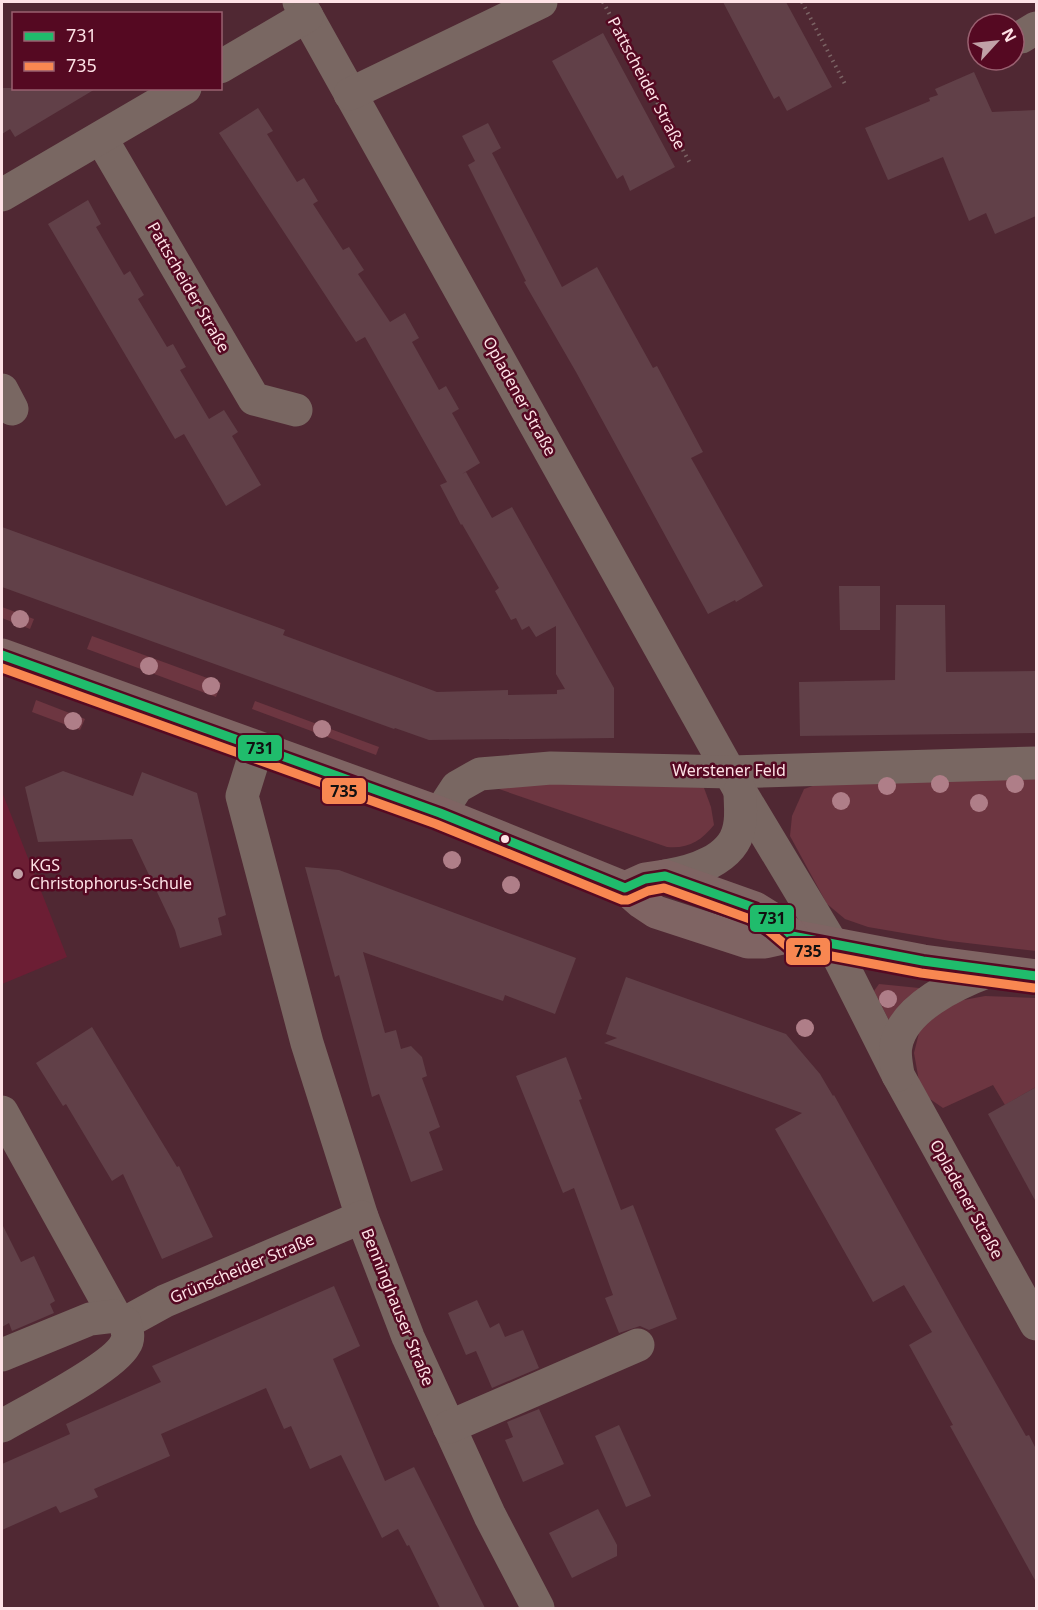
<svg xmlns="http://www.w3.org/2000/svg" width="1038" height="1610" viewBox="0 0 1038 1610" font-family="'Noto Sans',sans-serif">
<rect width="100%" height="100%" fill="#502833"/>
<path fill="#6c1e34" d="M2 792 67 957 2 984Z"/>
<g fill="#6d3641">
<path d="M2 607 34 619 30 629 2 618Z"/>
<path d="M92 636 221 683 216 697 87 649Z"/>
<path d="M36 700 85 719 80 730 32 712Z"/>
<path d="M255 701 379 747 376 755 252 709Z"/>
<path d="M1036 776V951L950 941 868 927 845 919 827 904 790 836 792 816 804 789 824 782Z"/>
<path d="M700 777 711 807 714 825C701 841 688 849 667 847L496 788 502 779Z"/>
<path d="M879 984 919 988 920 991 891 1024 874 991Z"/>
<path d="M985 996 1036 998V1087L1005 1105 993 1085 943 1108 930 1099 919 1081 914 1053 920 1029 953 1002Z"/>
</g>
<g fill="#614048">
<path d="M723 2H786L832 87 787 111 779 96 774 99Z"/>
<path d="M603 33 675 167 630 191 623 175 617 179 552 61Z"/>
<path d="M974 72 992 112 1036 110V216L995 234 986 213 969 221 943 157 888 180 865 128 930 101 929 98 938 95 935 89Z"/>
<path d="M2 88H97L15 137 10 129 2 134Z"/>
<path d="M258 108 273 131 267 134 297 182 304 178 318 201 313 204 343 250 349 247 364 270 358 274 390 322 405 313 419 338 412 342 439 390 446 386 459 409 452 413 480 463 462 474 466 472 492 518 512 507 614 688V738L429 740 395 728 394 729 2 587V527L285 630 283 635 437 692 508 690V695L557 694V690L565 689 556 674V626L536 637 529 626 522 630 516 618 511 620 495 591 499 588 462 524 461 525 440 485 447 482 365 337 356 342 219 133Z"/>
<path d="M488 123 501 148 492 153 562 287 597 267 653 368 657 366 703 452 691 458 763 586 736 602 735 600 708 614 576 372 524 282 526 281 468 165 475 161 462 136Z"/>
<path d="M88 200 101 224 96 227 124 275 130 271 144 295 138 299 167 347 173 344 186 367 180 370 209 419 224 410 238 432 232 436 261 485 226 506 184 434 175 439 48 224Z"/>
<path d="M839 586H880V630H840Z"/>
<path d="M896 605H945L946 672 1036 671V733L800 736 799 682 895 680Z"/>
<path d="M63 771 133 796 142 772 197 793 226 915 218 918 222 935 180 948 175 930 132 839 38 842 25 787Z"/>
<path d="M305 867 339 870 576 958 555 1014 505 995 503 1001 363 952 385 1033 396 1030 401 1049 411 1046 422 1057 427 1076 422 1078 440 1127 429 1132 443 1170 411 1182 379 1094 372 1097 339 975 335 977Z"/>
<path d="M626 977 786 1034 820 1074 833 1096 834 1095 958 1317 1026 1436 1029 1435 1036 1449V1582L950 1426 953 1425 909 1345 932 1332 904 1285 873 1302 775 1129 802 1113 604 1043 617 1038 606 1034Z"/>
<path d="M92 1027 177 1167 179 1166 213 1237 162 1259 123 1174 112 1181 66 1104 63 1106 36 1063Z"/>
<path d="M566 1057 582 1099 579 1100 621 1210 633 1205 677 1319 649 1330 640 1326 619 1333 605 1298 613 1295 574 1188 563 1193 516 1076Z"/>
<path d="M1036 1087V1202L988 1114Z"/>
<path d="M2 1224 21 1262 34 1256 55 1301 50 1304 54 1313 12 1331 9 1323 2 1327Z"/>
<path d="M334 1286 360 1346 333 1359 385 1481 414 1467 485 1608H440L409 1545 407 1546 398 1529 382 1538 341 1455 310 1469 291 1426 284 1429 266 1388 161 1434 170 1456 94 1489 98 1497 60 1513 56 1506 2 1530V1464L70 1434 66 1424 161 1382 152 1366Z"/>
<path d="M477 1300 490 1328 499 1323 505 1337 523 1330 539 1368 492 1388 476 1351 466 1355 448 1313Z"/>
<path d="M539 1409 564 1464 523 1482 505 1440 513 1437 507 1422Z"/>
<path d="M619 1425 651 1496 626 1507 595 1436Z"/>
<path d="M598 1509 617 1545V1556L572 1578 549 1533Z"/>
</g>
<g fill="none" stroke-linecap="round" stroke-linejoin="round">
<g stroke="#7b6465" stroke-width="4" stroke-dasharray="1.5 4.5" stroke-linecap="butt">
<path d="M603 2 691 165"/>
<path d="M802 2 846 86"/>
</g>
<g stroke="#796762" stroke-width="33">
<path d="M299 2 740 791 832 944 898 1075 1036 1324"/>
<path d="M1021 37 1036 28"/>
<path d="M220 67 307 16"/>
<path d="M350 94 541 2"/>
<path d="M101 138 254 399 296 410"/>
<path d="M2 195 185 88"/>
<path d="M2 390 12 409"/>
<path d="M257 748 242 796 307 1043 362 1217 408 1337 490 1516 538 1608"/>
<path d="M440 813 457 787 480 774 551 768 731 772 1036 763"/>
<path d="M665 876C692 872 733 860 739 828 742 817 740 803 740 791"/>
<path d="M898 1075C897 1066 894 1055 896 1046 902 1008 957 983 989 971"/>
<path d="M2 1112 115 1316"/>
<path d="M125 1323 165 1301 362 1217"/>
<path d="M2 1355 90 1319 115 1316 125 1323C127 1330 130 1338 125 1345 112 1369 29 1410 2 1426"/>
<path d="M449 1427 638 1345"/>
</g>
<g stroke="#7f6463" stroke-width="33">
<path d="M2 655 440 813 625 888 641 902 656 912 748 942H765L792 936 923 961 1036 976"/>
<path d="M625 888 645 879 665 876 755 908 776 921 792 936"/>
</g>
<defs>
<path id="bus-1" d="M2 655 440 813 625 888 645 879 665 876 755 908 776 921 792 936 923 961 1036 976"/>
<path id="bus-2" d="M2 668 436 824 622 900H628L648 891 664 888 750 919 769 931 789 948 921 973 1034 988"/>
</defs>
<use href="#bus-1" stroke="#550922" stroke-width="14"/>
<use href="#bus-2" stroke="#550922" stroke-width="14"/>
<use href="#bus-1" stroke="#20bc6c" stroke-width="9"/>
<use href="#bus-2" stroke="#f88751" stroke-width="9"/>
</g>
<g fill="#af7e88">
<circle cx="20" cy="619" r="9"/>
<circle cx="149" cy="666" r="9"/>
<circle cx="211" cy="686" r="9"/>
<circle cx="73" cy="721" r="9"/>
<circle cx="322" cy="729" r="9"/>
<circle cx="940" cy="784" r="9"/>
<circle cx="1015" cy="784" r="9"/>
<circle cx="887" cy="786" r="9"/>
<circle cx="841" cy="801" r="9"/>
<circle cx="979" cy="803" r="9"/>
<circle cx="452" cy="860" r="9"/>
<circle cx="511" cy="885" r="9"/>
<circle cx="888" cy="999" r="9"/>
<circle cx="805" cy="1028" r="9"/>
</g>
<circle fill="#fee2e6" stroke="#550922" stroke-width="2" cx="505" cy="839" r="5"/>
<circle fill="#c1a1a7" stroke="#550922" stroke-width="2" cx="18" cy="874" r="6"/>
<g text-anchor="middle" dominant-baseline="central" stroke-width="5" stroke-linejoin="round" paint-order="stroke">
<g font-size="16" fill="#fee2e6" stroke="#550922">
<text transform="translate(647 83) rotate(62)">Pattscheider Straße</text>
<text transform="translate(189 287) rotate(60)">Pattscheider Straße</text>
<text transform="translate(520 396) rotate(61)">Opladener Straße</text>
<text x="729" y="770">Werstener Feld</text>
<text transform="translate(967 1199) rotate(61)">Opladener Straße</text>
<text transform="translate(242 1268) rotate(-23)">Grünscheider Straße</text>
<text transform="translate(398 1307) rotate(68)">Benninghauser Straße</text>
</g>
<g font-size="16" fill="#fee2e6" stroke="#550922" text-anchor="start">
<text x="30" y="865">KGS<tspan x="30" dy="18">Christophorus-Schule</tspan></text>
</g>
</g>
<g stroke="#550922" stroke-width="2">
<rect x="237" y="734" width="46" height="28" rx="6" fill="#20bc6c"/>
<rect x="321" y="777" width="46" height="28" rx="6" fill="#f88751"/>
<rect x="749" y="904" width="46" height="29" rx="6" fill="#20bc6c"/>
<rect x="785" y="937" width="46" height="29" rx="6" fill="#f88751"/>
</g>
<g font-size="16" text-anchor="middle" font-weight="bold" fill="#111">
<text x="260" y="754">731</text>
<text x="344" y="797">735</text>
<text x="772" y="924">731</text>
<text x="808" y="957">735</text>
</g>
<rect width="1038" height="1610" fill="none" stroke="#fee2e6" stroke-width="6"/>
<rect x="12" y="12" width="210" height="78" fill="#550922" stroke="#996070" stroke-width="1.5"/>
<rect x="24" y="32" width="30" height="9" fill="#20bc6c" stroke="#996070" stroke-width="1.5"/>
<text x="66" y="42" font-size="18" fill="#fee2e6">731</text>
<rect x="24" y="62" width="30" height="9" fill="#f88751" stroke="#996070" stroke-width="1.5"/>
<text x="66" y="72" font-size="18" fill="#fee2e6">735</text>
<g transform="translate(996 42) rotate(63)"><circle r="28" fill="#550922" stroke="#996070" stroke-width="1.5"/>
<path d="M0-4.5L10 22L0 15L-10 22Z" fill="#c1a1a7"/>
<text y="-9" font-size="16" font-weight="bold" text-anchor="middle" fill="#fee2e6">N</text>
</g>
</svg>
